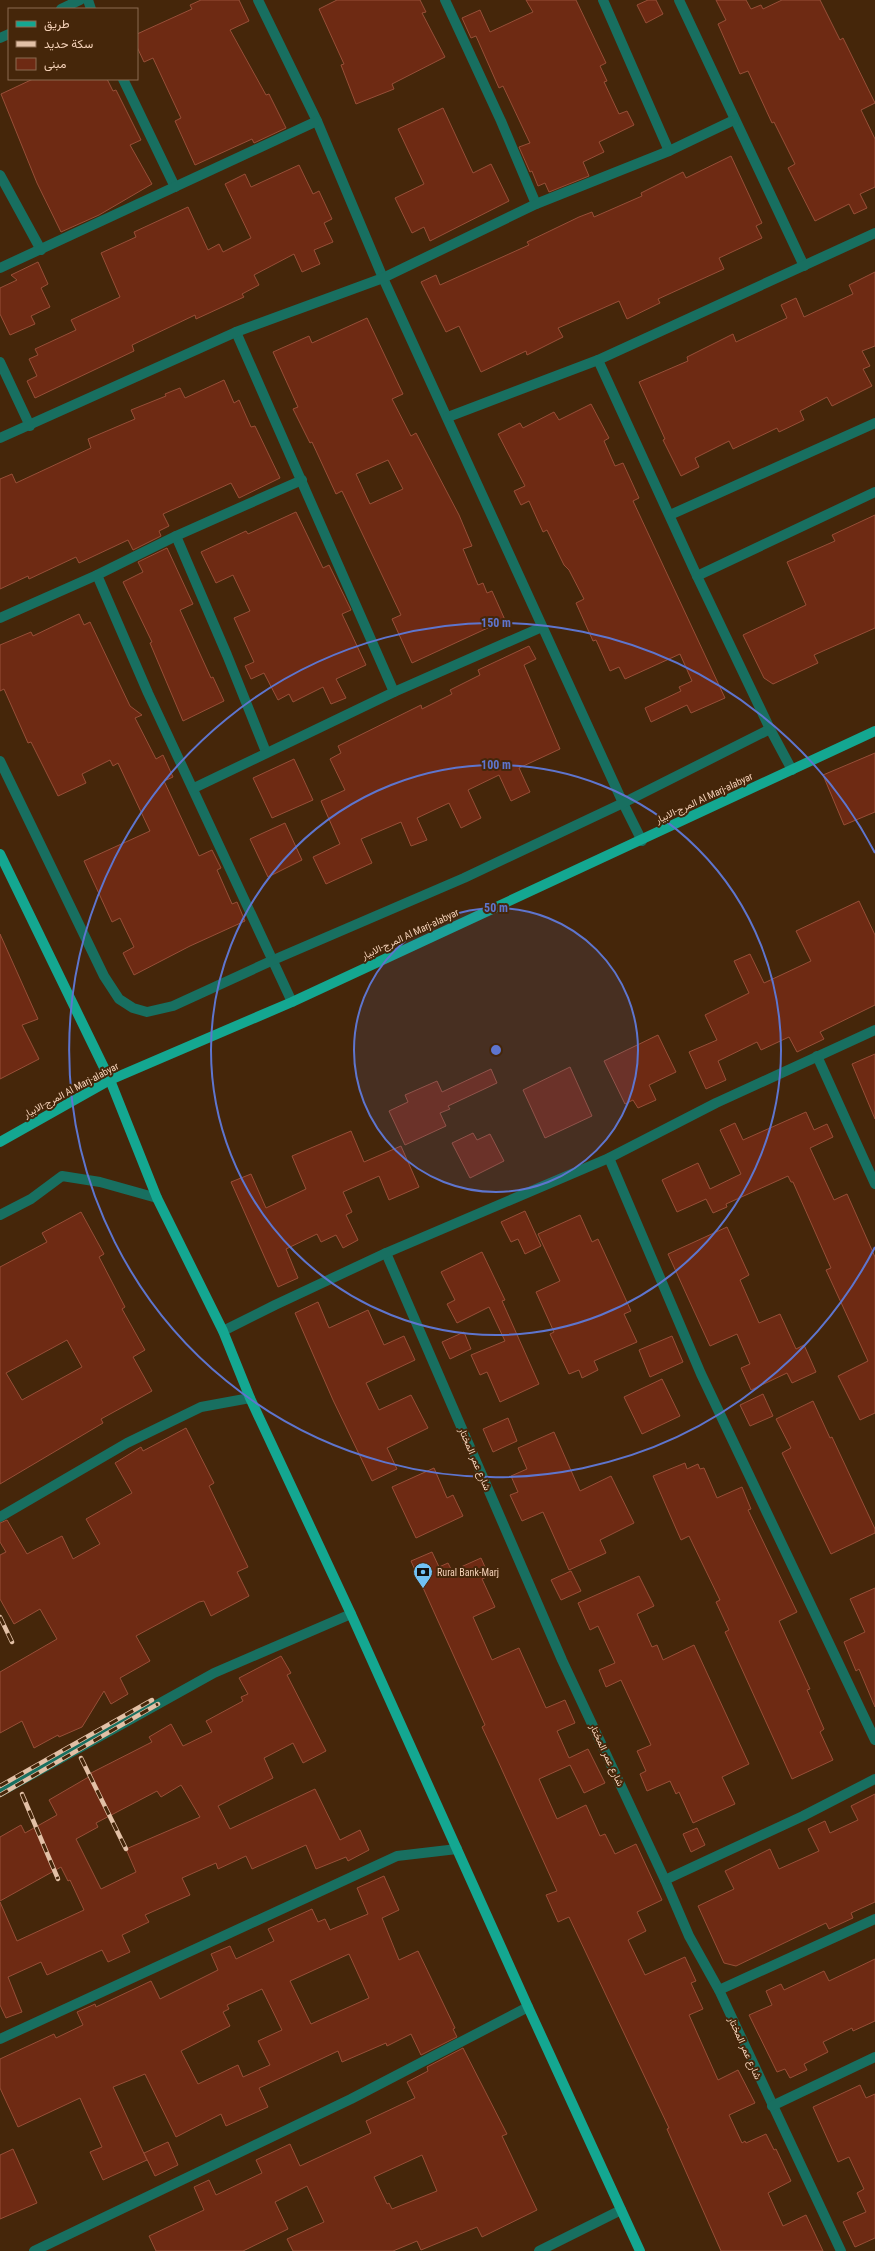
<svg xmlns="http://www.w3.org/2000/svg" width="875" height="2251" viewBox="0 0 875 2251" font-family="'Roboto Condensed',Vazirmatn,sans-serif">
<rect width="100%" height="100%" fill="#45260a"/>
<g fill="#6e2a13" stroke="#974f38" fill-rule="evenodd">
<path d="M201 0H239L249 21 230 30 266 95 269 94 286 128 254 143 252 139 195 165 175 121 181 118 153 58 144 62 137 47V34L192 9 190 5Z"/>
<path d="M337 0H420L426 12 422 13 445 57 392 84 394 89 356 104 341 65 344 64 319 9Z"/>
<path d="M526 0H576L606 63 600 66 607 81 604 82 619 114 627 111 634 125 599 142 604 152 583 162 589 176 549 192 545 183 538 186 532 171 530 172 519 147 530 143 503 86 499 88 476 36 471 38 462 18 480 10 490 32 533 12Z"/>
<path d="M648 0H656L663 14 646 23 637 5Z"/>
<path d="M716 0H746L751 9 761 5 763 9 782 0H820L840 40 843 38 875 103 861 110 875 139V187L860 194 867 208 854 214 849 204 815 221 788 168 795 164 774 122 772 123 748 71 740 74 718 24 726 20Z"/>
<path d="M33 79H107L113 91 116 90 141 140 130 145 152 184 99 215 61 232 37 183 1 94Z"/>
<path d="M443 108 473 173 491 164 509 201 430 241 424 227 412 233 395 198 424 184 398 129Z"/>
<path d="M731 156 762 223 756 226 762 238 719 258 724 269 658 299 660 303 627 319 619 301 558 328 563 337 527 355 526 351 481 372 459 326 446 332 421 282 436 275 440 285 529 245 527 242 579 217 592 212 594 217 642 196 641 193 683 172 686 178Z"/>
<path d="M299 165 313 194 319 191 332 219 324 223 333 242 314 250 320 264 302 272 294 254 254 275 259 285 242 294 244 297 196 319 195 315 132 345 134 351 35 398 27 381 37 376 29 359 38 355 35 349 76 330 71 320 120 297 101 253 136 237 134 232 188 207 208 250 219 244 223 252 251 238 225 184 245 174 251 187Z"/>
<path d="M38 262 48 284 41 288 50 307 31 316 35 324 10 335 0 314V288L17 280 11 275Z"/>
<path d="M875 272V346L862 351 870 366 863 369 872 386 832 406 827 397 800 411 804 420 779 432 777 428 733 449 729 441 695 458 699 467 681 476 663 440 665 439 639 382 688 361 687 357 733 334 736 342 787 318 781 305 796 298 804 317 853 294 849 285Z"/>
<path d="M367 318 403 394 392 399 411 436 416 433 459 515 472 546 463 549 478 585 483 583 487 593 492 591 505 620 412 663 392 619 401 615 342 491 336 494 312 442 310 443 293 409 298 407 273 352 309 336 312 343ZM388 460 403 489 370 504 356 474Z"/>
<path d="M224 380 234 403 239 400 251 427 255 426 280 478 239 498 231 483 163 514 169 526 159 531 161 536 133 550 128 540 79 563 76 557 29 579 28 576 0 589V479L12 474 16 483 91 448 88 439 135 419 131 410 166 396 165 394 180 388 185 398Z"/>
<path d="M591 404 609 438 604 441 615 466 623 463 639 498 633 501 725 698 691 713 687 705 651 722 645 708 681 691 679 687 692 681 680 654 625 679 619 667 610 671 596 640 593 641 576 603 584 599 569 570 564 565 547 530 543 532 529 501 521 505 514 491 525 486 498 434 520 423 523 428 554 412 559 420Z"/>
<path d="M296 512 323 568 329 565 351 610 342 614 366 665 336 679 346 698 331 704 323 687 293 702 289 694 278 700 264 673 251 679 245 666 254 662 234 618 250 611 233 575 216 583 201 552 246 531 248 534Z"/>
<path d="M875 515V628L814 655 818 663 773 684 764 678 743 635 806 605 787 562 835 541 832 535Z"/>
<path d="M167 548 193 604 180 610 211 678 213 677 224 701 183 721 150 643 152 642 123 582 143 572 138 562Z"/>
<path d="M79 614 84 625 90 622 130 706 142 715 135 718 156 759 163 755 173 777 164 781 199 856 212 850 221 868 217 870 232 904 237 902 245 921 190 946 134 975 123 953 134 947 120 918 112 922 84 861 150 831 118 763 113 766 110 760 82 774 86 783 58 796 31 742 28 743 4 689 0 691V645L31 632 33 636Z"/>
<path d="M529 646 536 659 524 665 560 749 519 768 530 792 511 801 499 775 468 790 481 818 461 828 449 803 417 818 427 840 411 846 401 822 361 839 372 863 326 884 313 857 340 844 321 801 345 790 330 759 341 753 338 746 421 705 422 709 452 694 450 690 480 675 478 670Z"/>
<path d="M875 753V812L844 825 823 775Z"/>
<path d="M294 759 313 800 272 818 253 778Z"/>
<path d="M285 823 302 860 268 877 250 839Z"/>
<path d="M859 901 875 935V1005L820 1032 824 1039 797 1052 789 1037 761 1050 757 1042 718 1061 726 1080 706 1089 689 1052 717 1040 705 1015 749 993 734 961 750 954 764 983 811 961 796 931Z"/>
<path d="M0 934 38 1019 22 1025 39 1059 0 1079Z"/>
<path d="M658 1035 676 1072 649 1085 656 1100 638 1108 633 1100 625 1104 604 1061Z"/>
<path d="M875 1054V1119L852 1064Z"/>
<path d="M570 1067 592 1116 545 1138 523 1090Z"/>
<path d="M491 1069 497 1083 448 1106 450 1109 440 1113 446 1126 405 1145 389 1111 408 1102 405 1095 437 1081 442 1092Z"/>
<path d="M806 1112 814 1130 827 1124 833 1137 810 1148 834 1200 847 1194 875 1257V1413L860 1420 838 1376 868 1361 826 1270 831 1268 793 1182H791L788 1176 726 1204 727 1207 713 1213 706 1199 677 1212 662 1180 698 1163 710 1189 741 1174 720 1130 735 1123 743 1140Z"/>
<path d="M351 1131 364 1162 401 1146 419 1187 389 1200 379 1176 343 1192 352 1212 346 1215 358 1240 343 1248 336 1235 321 1242 317 1234 286 1249 298 1278 278 1287 231 1182 251 1174 266 1208 306 1189 292 1156Z"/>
<path d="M473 1133 477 1140 490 1134 504 1161 470 1178 452 1143Z"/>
<path d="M525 1211 541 1246 525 1254 518 1239 511 1242 501 1222Z"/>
<path d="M81 1212 104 1254 99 1257 125 1307 122 1309 145 1350 133 1357 152 1391 101 1419 103 1423 0 1484V1267L47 1242 42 1233ZM67 1340 82 1367 22 1400 6 1373Z"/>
<path d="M580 1215 592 1242 598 1239 631 1311 624 1314 637 1342 594 1361 598 1370 582 1378 579 1370 569 1374 550 1334 554 1332 536 1292 560 1281 538 1234Z"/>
<path d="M727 1227 749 1275 740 1280 759 1323 780 1314 796 1349 804 1345 816 1372 792 1383 787 1373 751 1390 741 1368 750 1364 737 1334 710 1346 668 1254Z"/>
<path d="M482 1252 505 1300 502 1301 539 1384 500 1402 487 1372 480 1375 471 1355 505 1341 489 1307 457 1323 447 1304 455 1300 441 1272Z"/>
<path d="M318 1302 329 1328 368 1310 384 1345 404 1336 415 1360 366 1383 379 1410 411 1395 428 1428 387 1448 397 1469 372 1481 333 1400 295 1313Z"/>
<path d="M464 1332 471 1349 450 1359 442 1342Z"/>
<path d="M672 1336 683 1362 650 1377 639 1350Z"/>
<path d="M662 1379 680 1416 642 1434 624 1397Z"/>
<path d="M763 1394 773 1416 750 1426 740 1405Z"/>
<path d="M813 1401 830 1438 832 1437 875 1529V1533L831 1554 782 1453 791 1448 776 1419Z"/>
<path d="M508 1418 517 1441 493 1452 483 1429Z"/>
<path d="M186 1428 214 1483 209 1486 248 1567 237 1572 249 1596 211 1616 204 1601 199 1602 136 1636 150 1661 120 1678 128 1694 111 1704 104 1691 82 1727 59 1737 58 1735 34 1748 22 1721 0 1733V1672L57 1639 40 1609 14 1624 0 1599V1555L6 1552 0 1542V1523L7 1520 27 1554 62 1536 73 1559 100 1544 86 1519 132 1493 115 1463 141 1447 143 1451Z"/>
<path d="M554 1432 580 1491 611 1476 634 1523 600 1540 606 1553 569 1570 543 1512 522 1521 510 1495 518 1492 511 1476 527 1469 518 1448Z"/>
<path d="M685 1463 687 1469 698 1464 700 1469 704 1468 717 1498 742 1487 751 1509 748 1510 797 1612 779 1621 810 1689 807 1690 824 1729 820 1732 833 1760 792 1779 725 1632 729 1630 716 1602 720 1600 689 1536 681 1540 653 1476Z"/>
<path d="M434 1468 447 1498 453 1495 463 1516 416 1538 392 1487Z"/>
<path d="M432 1552 439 1567 448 1563 452 1571 481 1558 489 1576 482 1579 495 1607 473 1617 492 1660 519 1648 546 1708 565 1700 575 1723 557 1731 569 1758 588 1749 605 1783 584 1793 570 1765 539 1779 557 1819 586 1805 600 1836 605 1834 615 1854 636 1844 662 1900 637 1912 646 1931 628 1940 645 1975 685 1957 696 1981 691 1983 703 2009 689 2015 718 2080 738 2070 755 2103 729 2115 742 2143 745 2141 746 2143 766 2134 774 2150 776 2149 791 2181 768 2193 783 2226 806 2215 823 2251H721L667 2129 669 2128 569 1917 558 1922 546 1895 557 1891 498 1761 482 1727 485 1725 411 1561Z"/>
<path d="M571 1571 581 1591 561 1600 551 1580Z"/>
<path d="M639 1576 654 1606 637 1614 652 1647 657 1645 663 1660 694 1645 749 1764 722 1777 735 1804 693 1823 679 1792 676 1794 670 1781 647 1791 640 1774 646 1771 637 1751 651 1745 621 1680 606 1687 599 1670 615 1663 598 1626 590 1630 578 1603Z"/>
<path d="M875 1588V1707L859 1669 856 1671 844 1642 865 1632 850 1599Z"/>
<path d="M281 1656 291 1673 287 1675 326 1751 303 1763 293 1743 264 1758 273 1778 218 1806 230 1829 315 1789 340 1840 360 1830 369 1850 348 1861 346 1857 316 1869 306 1845 252 1869 246 1856 218 1869 216 1863 182 1878 190 1895 145 1915 149 1922 122 1935 130 1952 108 1962 102 1950 47 1975 41 1962 8 1977 22 2012 6 2018 0 2005V1902L17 1941 84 1910 70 1880 68 1881 61 1867 0 1901V1837L21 1825 25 1833 57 1815 49 1800 92 1775 91 1773 152 1742 149 1737 171 1724 183 1746 212 1732 206 1721 243 1701 241 1697 248 1694 239 1678ZM181 1785 200 1817 126 1849 136 1872 101 1889 76 1839 98 1827 96 1823 157 1791 161 1797Z"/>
<path d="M875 1794V1902L851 1913 853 1918 829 1929 826 1923 736 1966 724 1963 698 1906 734 1889 725 1871 770 1849 779 1869 819 1851 808 1829 825 1821 830 1833 858 1820 851 1806Z"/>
<path d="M697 1828 705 1845 691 1852 683 1834Z"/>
<path d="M384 1876 399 1910 382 1918 399 1960 418 1951 455 2028 453 2029 457 2037 421 2055 411 2034 387 2046 386 2043 342 2062 338 2051 259 2088 268 2107 226 2126 221 2114 176 2137 145 2074 113 2087 147 2160 103 2180 90 2152 102 2147 80 2098 18 2127 0 2088V2059L54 2034 56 2038 83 2025 77 2012 95 2004 96 2007 151 1981 160 1999 218 1970 211 1954 230 1946 236 1959 274 1941 268 1929 312 1909 318 1922 325 1919 330 1930 368 1914 357 1888ZM349 1954 369 1998 311 2024 290 1981ZM262 1989 282 2030 258 2041 270 2065 243 2077 238 2065 198 2084 181 2051 230 2026 223 2012 229 2009 227 2005Z"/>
<path d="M875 1959V2021L853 2031 852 2028 823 2042 828 2052 804 2064 807 2070 790 2078 785 2069 777 2072 749 2015 772 2005 766 1991 781 1984 784 1990 824 1971 829 1981Z"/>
<path d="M463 2048 507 2134 502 2136 537 2210 482 2237 477 2227 421 2250 417 2241 393 2251H293L287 2239 324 2222 307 2186 275 2202 288 2229 243 2251H156L149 2236 204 2210 194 2187 209 2180 216 2195 262 2173 256 2160 290 2144 300 2166 371 2133 366 2121 415 2098 407 2082 428 2071 427 2067ZM422 2155 437 2191 392 2209 389 2203 387 2204 374 2177Z"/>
<path d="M860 2085 866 2098 875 2094V2238L855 2247 843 2222 866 2212 857 2193 864 2189 849 2157 838 2162 813 2107Z"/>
<path d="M168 2142 178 2165 155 2176 144 2153Z"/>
<path d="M13 2149 37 2203 0 2219V2155Z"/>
</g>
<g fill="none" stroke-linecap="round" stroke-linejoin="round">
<g stroke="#186f60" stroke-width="10">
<path d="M88 0 91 9"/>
<path d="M258 0 317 121 383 278 623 803 642 841"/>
<path d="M445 0 501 121 536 204"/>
<path d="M603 0 669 151"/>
<path d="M679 0 804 266"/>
<path d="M61 9 80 0"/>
<path d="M0 38 9 34"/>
<path d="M123 79 175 187"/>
<path d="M0 175 41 250"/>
<path d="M0 268 317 121"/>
<path d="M236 332 394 692"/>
<path d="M598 360 697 576 770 729 792 770"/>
<path d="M0 362 30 426"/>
<path d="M448 417 598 360 875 233"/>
<path d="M0 438 236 332 383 278 536 204 669 151 734 120"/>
<path d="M670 515 875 423"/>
<path d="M176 536 227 655 266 752"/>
<path d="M97 575 148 693 292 1002"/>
<path d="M697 576 875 492"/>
<path d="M0 618 97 575 176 536 302 480"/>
<path d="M0 761 104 976 119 999 133 1008 147 1012 173 1006 271 961 464 878 623 803 770 729"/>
<path d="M194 788 394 692 542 627"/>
<path d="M817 1056 875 1184"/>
<path d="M609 1158 701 1374 875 1740"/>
<path d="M0 1215 31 1199 62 1176 100 1182 157 1198"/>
<path d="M386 1253 562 1660 665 1880 689 1936 719 1990 841 2251"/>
<path d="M223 1331 275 1305 386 1253 609 1158 716 1103 875 1030"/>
<path d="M0 1517 127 1443 201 1407 250 1398"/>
<path d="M0 1792 214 1673 351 1614"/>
<path d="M665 1880 803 1816 875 1779"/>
<path d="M719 1990 875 1919"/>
<path d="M0 2039 397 1856 457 1849"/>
<path d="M772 2106 875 2057"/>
<path d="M34 2251 351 2099 528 2007"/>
<path d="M539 2251 621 2210"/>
</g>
<g stroke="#14a791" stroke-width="10">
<path d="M0 854 110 1080 157 1198 223 1331 250 1398 351 1614 528 2007 640 2251"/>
<path d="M0 1142 110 1080 292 1002 875 731"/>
</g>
<defs>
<g id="rail">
<path d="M0 1617 12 1642"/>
<path d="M81 1758 126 1849"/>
<path d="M0 1786 152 1700"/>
<path d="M22 1794 58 1879"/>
<path d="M0 1795 158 1704"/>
</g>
</defs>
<use href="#rail" stroke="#e2c0a6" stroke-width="4.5"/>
<use href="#rail" stroke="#45260a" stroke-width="3" stroke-dasharray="9" stroke-linecap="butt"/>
</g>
<circle cx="496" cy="1050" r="142" fill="#5e75ce" fill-opacity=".12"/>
<g fill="none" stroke="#5e75ce" stroke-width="2">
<circle cx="496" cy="1050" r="142"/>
<circle cx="496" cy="1050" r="285"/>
<path d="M875 1247A427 427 0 1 1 875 853"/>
</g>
<defs>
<symbol id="bank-pin" viewBox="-11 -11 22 30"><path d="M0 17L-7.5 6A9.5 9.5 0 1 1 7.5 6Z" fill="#71c1f5" stroke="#45260a"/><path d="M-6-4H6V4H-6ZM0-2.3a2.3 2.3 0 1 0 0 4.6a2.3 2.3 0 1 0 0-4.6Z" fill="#111"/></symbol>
</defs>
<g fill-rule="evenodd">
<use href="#bank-pin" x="412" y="1561" width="22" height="30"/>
</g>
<g text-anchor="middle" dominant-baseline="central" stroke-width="4" stroke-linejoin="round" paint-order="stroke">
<g font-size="10" fill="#f4d1b8" stroke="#45260a">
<text transform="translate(704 798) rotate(-25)">المرج-الابيار Al Marj-alabyar</text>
<text transform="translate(410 934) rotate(-25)">المرج-الابيار Al Marj-alabyar</text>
<text transform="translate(71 1090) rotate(-28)">المرج-الابيار Al Marj-alabyar</text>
<text transform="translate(475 1459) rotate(67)">شارع عمر المختار</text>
<text transform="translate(607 1755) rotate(65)">شارع عمر المختار</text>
<text transform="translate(745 2048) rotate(66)">شارع عمر المختار</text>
</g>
<g font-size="10" fill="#f4d1b8" stroke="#45260a" text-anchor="start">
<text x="437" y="1572">Rural Bank-Marj</text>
</g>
</g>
<circle cx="496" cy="1050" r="6" fill="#5e75ce" stroke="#45260a" stroke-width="2"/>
<g font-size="12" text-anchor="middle" font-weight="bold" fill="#5e75ce" stroke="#45260a" stroke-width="4" stroke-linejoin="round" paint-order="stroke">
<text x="496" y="627">150 m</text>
<text x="496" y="769">100 m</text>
<text x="496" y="912">50 m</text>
</g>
<rect x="8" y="8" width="130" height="72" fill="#45260a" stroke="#8b6a50"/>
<rect x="16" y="21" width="20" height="6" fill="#14a791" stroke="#8b6a50"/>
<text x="44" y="28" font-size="12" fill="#f4d1b8">طريق</text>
<rect x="16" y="41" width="20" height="6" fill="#e2c0a6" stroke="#8b6a50"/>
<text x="44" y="48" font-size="12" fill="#f4d1b8">سكة حديد</text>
<rect x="16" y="58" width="20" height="12" fill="#6e2a13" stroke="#8b6a50"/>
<text x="44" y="68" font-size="12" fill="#f4d1b8">مبنى</text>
</svg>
